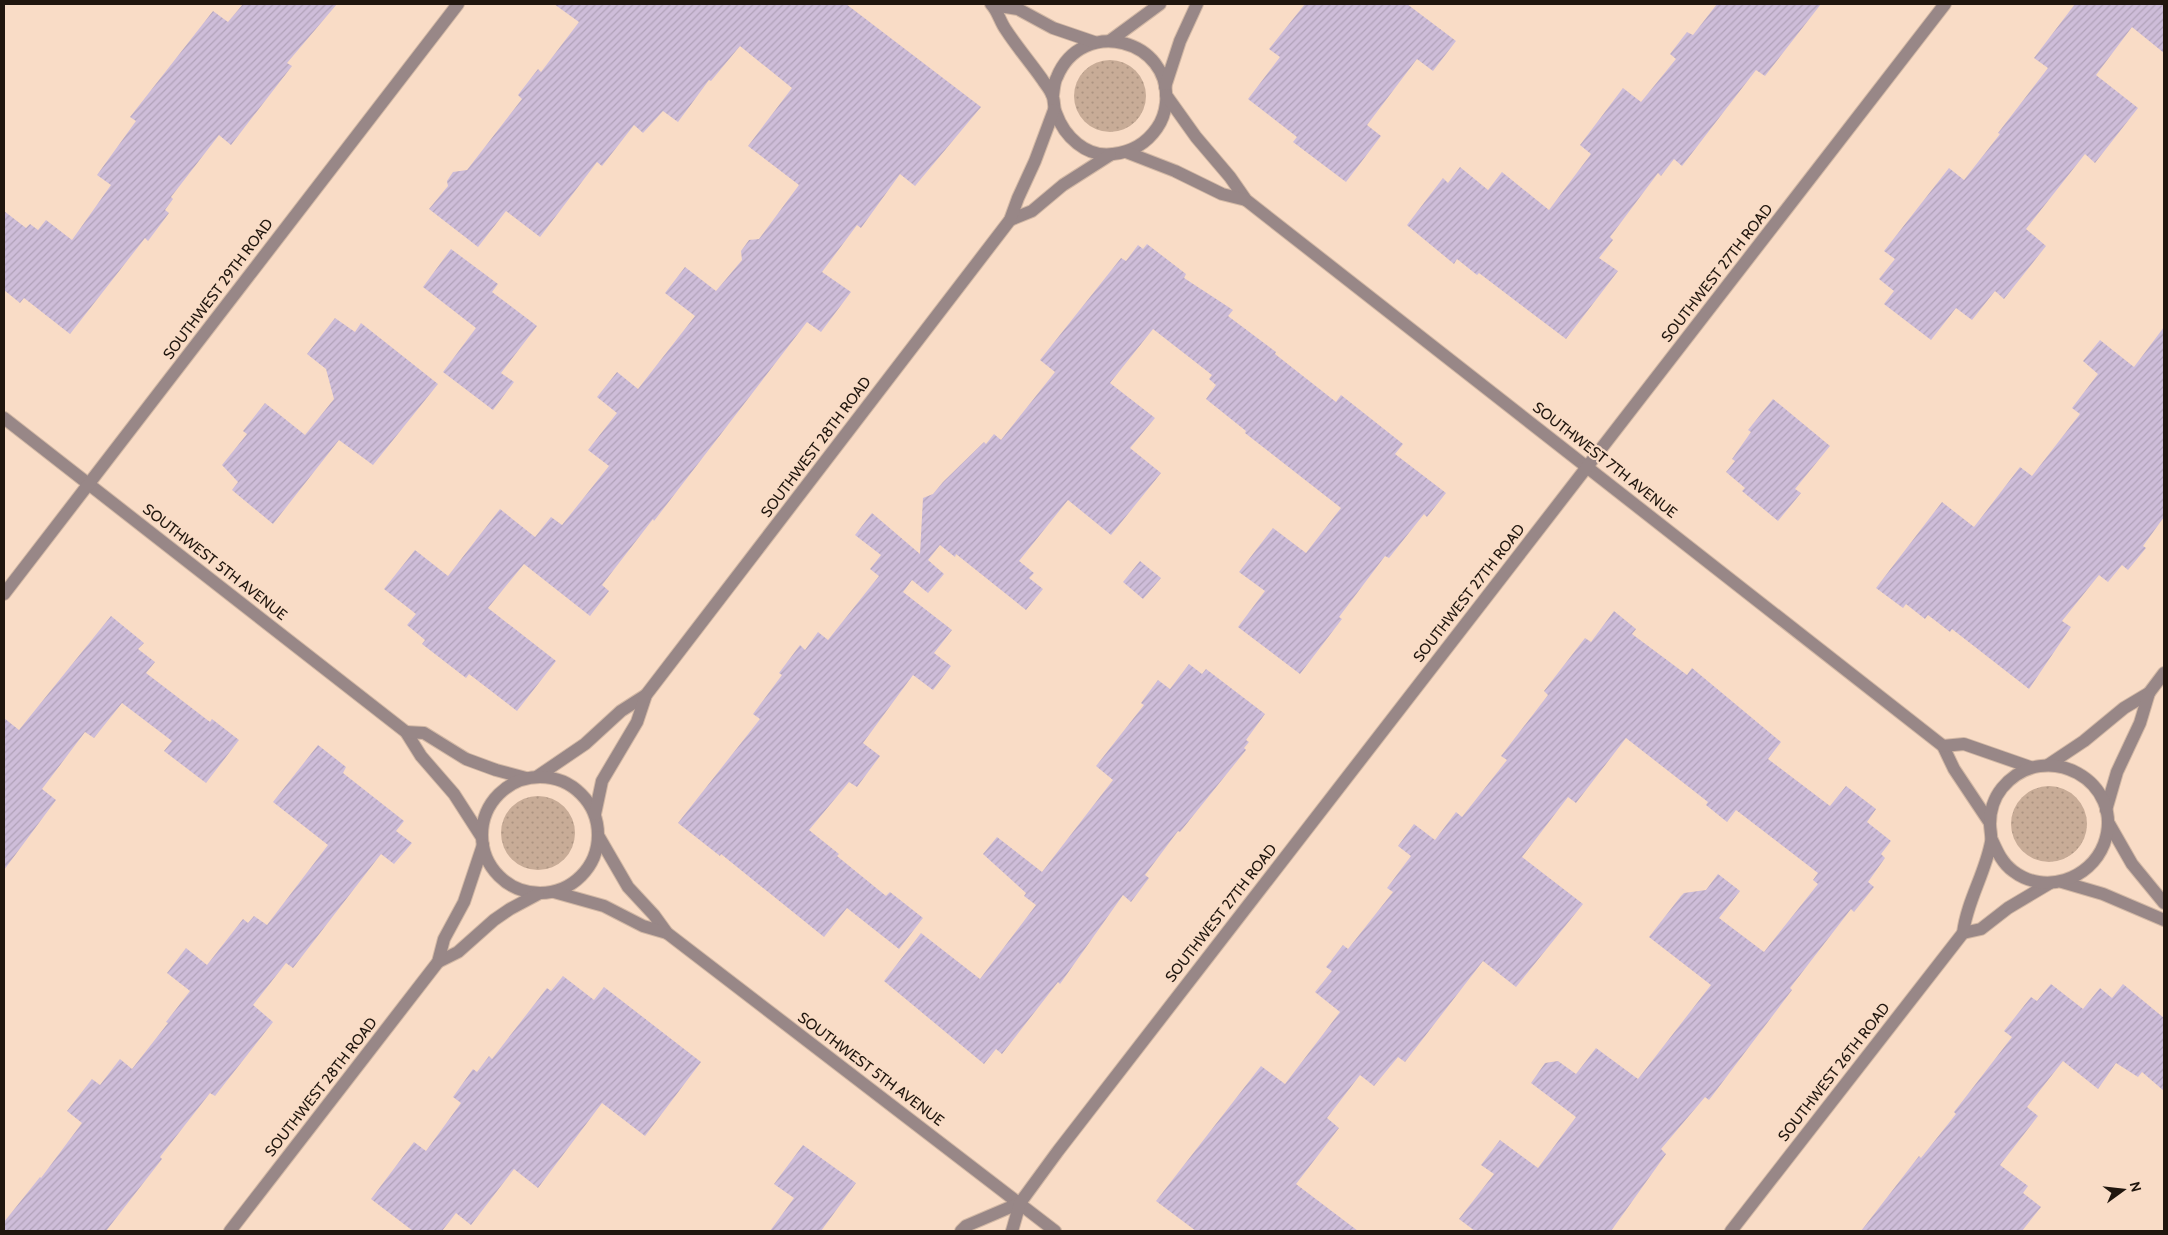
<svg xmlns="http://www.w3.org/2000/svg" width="2168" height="1235" font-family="Cabin,sans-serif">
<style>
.grass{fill:url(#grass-dots)}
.building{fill:url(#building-hatch)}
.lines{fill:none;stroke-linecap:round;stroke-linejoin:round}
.minor-casing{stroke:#d2b8a5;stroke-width:14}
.minor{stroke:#988787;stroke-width:12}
.labels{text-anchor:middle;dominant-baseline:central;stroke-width:4.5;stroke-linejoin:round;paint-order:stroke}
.street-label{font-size:15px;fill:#20160e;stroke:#f9dcc6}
</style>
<defs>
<pattern id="grass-dots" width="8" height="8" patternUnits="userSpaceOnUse" patternTransform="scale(1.25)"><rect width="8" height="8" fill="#c8ac97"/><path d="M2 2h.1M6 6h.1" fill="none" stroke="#ac9381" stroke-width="1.8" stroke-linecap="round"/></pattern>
<pattern id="building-hatch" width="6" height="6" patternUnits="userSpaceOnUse" patternTransform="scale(1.25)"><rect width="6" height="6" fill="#cebdd9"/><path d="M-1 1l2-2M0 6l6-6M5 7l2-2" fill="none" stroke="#b1a2b9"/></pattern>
</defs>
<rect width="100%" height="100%" fill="#f9dcc6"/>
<g class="grass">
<circle cx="1110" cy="96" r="36"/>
<circle cx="2049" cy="824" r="38"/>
<circle cx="538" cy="833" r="37"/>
</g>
<g class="building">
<path d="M 243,4 L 337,4 L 287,63 L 292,66 L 231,145 L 219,135 L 171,197 L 173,199 L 165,210 L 169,213 L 148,241 L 145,238 L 70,334 L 24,298 L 20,303 L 4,290 L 4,211 L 26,228 L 30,224 L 38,230 L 46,220 L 72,240 L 111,185 L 97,175 L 136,121 L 130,117 L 213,11 L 228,22 Z"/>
<path d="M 554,4 L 846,4 L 981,107 L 915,186 L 900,174 L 861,228 L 857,225 L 822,272 L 851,292 L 821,332 L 807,322 L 654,521 L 653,519 L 602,585 L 609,591 L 590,616 L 524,564 L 488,608 L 556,661 L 517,711 L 469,674 L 466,678 L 422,644 L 425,640 L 407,625 L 416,614 L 384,589 L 415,550 L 448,576 L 500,509 L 535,537 L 551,517 L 562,525 L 609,466 L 588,450 L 617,413 L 597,397 L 617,372 L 638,389 L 695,316 L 665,293 L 685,267 L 716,291 L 742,260 L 741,251 L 749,240 L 759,239 L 799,185 L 748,146 L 792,88 L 740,46 L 711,81 L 709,80 L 678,122 L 663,111 L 643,133 L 634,125 L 602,166 L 597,162 L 540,237 L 506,211 L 478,247 L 429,209 L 448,186 L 447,181 L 453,172 L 467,170 L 522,99 L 518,95 L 538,69 L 541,72 L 579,22 Z"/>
<path d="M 1305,4 L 1407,4 L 1456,41 L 1433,71 L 1417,59 L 1367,125 L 1381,136 L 1346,182 L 1293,142 L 1297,137 L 1248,99 L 1280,57 L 1269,49 Z"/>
<path d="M 1717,4 L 1821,4 L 1765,76 L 1756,70 L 1682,166 L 1674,159 L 1661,176 L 1658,173 L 1610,237 L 1613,240 L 1599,258 L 1618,271 L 1566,339 L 1479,273 L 1477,275 L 1457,259 L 1454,264 L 1408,226 L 1407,225 L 1443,178 L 1448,183 L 1460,167 L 1488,190 L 1502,172 L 1549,210 L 1591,154 L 1580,145 L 1623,88 L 1641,102 L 1676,59 L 1670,54 L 1687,32 L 1693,35 Z"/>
<path d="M 2075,4 L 2164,4 L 2164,53 L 2132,27 L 2096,75 L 2138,108 L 2095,163 L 2085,154 L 2026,229 L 2046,246 L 2004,299 L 1995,291 L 1972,320 L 1956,308 L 1931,340 L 1884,304 L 1894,291 L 1879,279 L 1895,259 L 1884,251 L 1949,168 L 1964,180 L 2000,134 L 1998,133 L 2048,68 L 2034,58 Z"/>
<path d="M 1147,244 L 1186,274 L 1184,278 L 1233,310 L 1228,316 L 1276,352 L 1275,354 L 1336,402 L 1341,395 L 1403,444 L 1395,454 L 1446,493 L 1427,517 L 1424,514 L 1389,558 L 1385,556 L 1339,617 L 1342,619 L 1300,674 L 1238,627 L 1265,591 L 1239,572 L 1273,528 L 1306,553 L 1341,508 L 1245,433 L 1246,431 L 1206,399 L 1216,385 L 1209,379 L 1212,375 L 1153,329 L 1110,383 L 1155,418 L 1130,448 L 1161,473 L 1111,535 L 1068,500 L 1019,561 L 1034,573 L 1029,578 L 1043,589 L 1026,610 L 956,554 L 955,557 L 940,545 L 928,560 L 944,574 L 928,593 L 912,580 L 903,592 L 952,630 L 934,653 L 951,666 L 933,690 L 913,675 L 863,743 L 880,756 L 857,787 L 849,782 L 809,830 L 839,854 L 837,856 L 886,896 L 890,892 L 923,918 L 899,949 L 847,908 L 824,937 L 721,854 L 720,856 L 678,823 L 760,719 L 753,714 L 782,675 L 779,673 L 800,645 L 805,650 L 818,632 L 828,640 L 879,576 L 870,569 L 881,555 L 855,535 L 872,513 L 920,554 L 923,498 L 933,494 L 943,482 L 984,442 L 986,444 L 994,434 L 1001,440 L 1055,372 L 1040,360 L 1121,258 L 1126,261 L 1138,245 L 1143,249 Z"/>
<path d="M 451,249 L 498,284 L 492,292 L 537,326 L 501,373 L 514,382 L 493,410 L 443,372 L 476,328 L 423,287 Z"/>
<path d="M 335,318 L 355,332 L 361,323 L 438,384 L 373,465 L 339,440 L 273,524 L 232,490 L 238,482 L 222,465 L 247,434 L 243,431 L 265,403 L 305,435 L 334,399 L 326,369 L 307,354 Z"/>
<path d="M 2164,327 L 2164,517 L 2143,546 L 2146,548 L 2128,570 L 2122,565 L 2108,582 L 2099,575 L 2062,621 L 2071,627 L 2029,689 L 1952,629 L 1950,632 L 1928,615 L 1925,619 L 1906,604 L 1903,608 L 1876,588 L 1942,502 L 1974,527 L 2020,467 L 2032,476 L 2080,414 L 2072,408 L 2098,374 L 2083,361 L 2100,340 L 2134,367 Z"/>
<path d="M 1773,399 L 1830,446 L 1795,489 L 1801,493 L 1778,521 L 1742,491 L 1745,488 L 1726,472 L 1735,461 L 1732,459 L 1751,432 L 1748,430 Z"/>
<path d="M 1140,561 L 1161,578 L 1143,599 L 1123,582 Z"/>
<path d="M 1614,611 L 1636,629 L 1632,634 L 1687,675 L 1692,668 L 1781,742 L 1768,759 L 1830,806 L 1846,786 L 1876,809 L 1867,822 L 1891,841 L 1881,854 L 1885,858 L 1868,882 L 1874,887 L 1854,912 L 1851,909 L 1790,988 L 1792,990 L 1709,1100 L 1705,1097 L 1661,1149 L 1666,1154 L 1611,1231 L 1475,1231 L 1459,1219 L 1494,1174 L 1481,1165 L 1500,1140 L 1538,1168 L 1576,1117 L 1531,1083 L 1545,1063 L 1558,1061 L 1576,1074 L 1596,1048 L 1638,1079 L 1711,985 L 1649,937 L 1681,896 L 1684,893 L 1706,890 L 1718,874 L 1740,891 L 1719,918 L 1764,952 L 1818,884 L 1813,880 L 1818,873 L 1736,810 L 1727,822 L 1706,805 L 1708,802 L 1626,738 L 1576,803 L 1568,797 L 1522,857 L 1583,904 L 1516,987 L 1483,961 L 1405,1062 L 1398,1057 L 1374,1086 L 1360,1075 L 1327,1118 L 1339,1128 L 1296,1184 L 1358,1231 L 1196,1231 L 1156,1201 L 1261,1066 L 1285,1084 L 1340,1012 L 1315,992 L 1332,971 L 1326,967 L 1343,945 L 1348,949 L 1393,892 L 1387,888 L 1411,856 L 1398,846 L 1414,824 L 1435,840 L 1456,812 L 1462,817 L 1507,760 L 1501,756 L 1548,695 L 1544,691 L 1585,638 L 1591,642 Z"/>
<path d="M 111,616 L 144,643 L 138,649 L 155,662 L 146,673 L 210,722 L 212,719 L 239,740 L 206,783 L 164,751 L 172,741 L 122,703 L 94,738 L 85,732 L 42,789 L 56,800 L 4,870 L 4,718 L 19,730 Z"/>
<path d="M 1189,664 L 1202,674 L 1206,669 L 1265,714 L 1246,740 L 1249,742 L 1244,748 L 1246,750 L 1180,832 L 1178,831 L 1145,875 L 1149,878 L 1131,902 L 1123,895 L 1060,984 L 1058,982 L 1002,1054 L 996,1049 L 984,1064 L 884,981 L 921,933 L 980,979 L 1036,905 L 1024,896 L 1026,893 L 983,854 L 997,837 L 1042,872 L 1113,780 L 1096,766 L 1144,705 L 1141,703 L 1158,680 L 1170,689 Z"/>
<path d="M 318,745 L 346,767 L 343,773 L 404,821 L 396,831 L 412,843 L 394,864 L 381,854 L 293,968 L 286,963 L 253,1005 L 273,1022 L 215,1096 L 210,1093 L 160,1157 L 162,1159 L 106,1231 L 4,1231 L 4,1222 L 40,1177 L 41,1178 L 82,1123 L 67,1111 L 92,1079 L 100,1085 L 120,1059 L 132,1069 L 168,1023 L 166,1022 L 190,991 L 167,973 L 186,948 L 207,965 L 243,919 L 248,923 L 254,916 L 267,925 L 328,845 L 273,802 Z"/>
<path d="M 563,976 L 594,1000 L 604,987 L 701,1062 L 645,1136 L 602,1103 L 538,1188 L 514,1169 L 471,1225 L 456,1213 L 442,1231 L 413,1231 L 371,1199 L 414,1142 L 426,1151 L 461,1103 L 453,1097 L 473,1069 L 477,1072 L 489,1056 L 492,1059 L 547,988 L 551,991 Z"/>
<path d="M 2051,984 L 2083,1009 L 2100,988 L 2112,998 L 2123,984 L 2164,1018 L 2164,1091 L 2142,1072 L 2138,1077 L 2116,1063 L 2098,1089 L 2063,1061 L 2027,1107 L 2038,1116 L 2000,1165 L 2028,1186 L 2023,1193 L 2041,1207 L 2022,1231 L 1861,1231 L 1919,1156 L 1921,1158 L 1956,1114 L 1954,1112 L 2012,1037 L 2004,1031 L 2031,997 L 2037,1001 Z"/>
<path d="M 803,1145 L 856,1183 L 821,1231 L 770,1231 L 794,1198 L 774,1184 Z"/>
</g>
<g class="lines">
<defs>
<g id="minor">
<path d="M 991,4 C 998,11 1000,22 1006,30 C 1017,47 1030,62 1042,79 C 1045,84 1050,89 1052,95 C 1055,100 1053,107 1056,113 C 1064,136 1086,158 1113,154 C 1132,152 1146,144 1157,128 C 1162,121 1165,112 1166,103 C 1172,39 1082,16 1057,77 C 1054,82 1054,89 1053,95"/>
<path d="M 993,5 L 1018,9 L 1053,28 L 1094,42"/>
<path d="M 1111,40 L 1160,4"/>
<path d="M 1165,87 L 1180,41 L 1197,4"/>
<path d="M 1166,95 L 1196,137 L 1230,177 L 1246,200 L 1943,746 L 1954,769 L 1990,823"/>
<path d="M 1126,152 L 1175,171 L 1222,194 L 1246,200"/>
<path d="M 1010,220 L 1032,211 L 1063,185 L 1110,155"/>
<path d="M 4,418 L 406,732 L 421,756 L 454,794 L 481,836"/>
<path d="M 4,594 L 458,4"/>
<path d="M 406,732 L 424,733 L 466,759 L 496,770 L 526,778"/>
<path d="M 1943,746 L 1964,744 L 2030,767"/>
<path d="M 2048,765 L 2084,741 L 2124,708 L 2149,693 L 2164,673"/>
<path d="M 538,776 L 585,744 L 621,711 L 646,695"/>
<circle cx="540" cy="835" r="58"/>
<path d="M 2106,810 L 2117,772 L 2140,723 L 2149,693"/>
<path d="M 595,814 L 602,781 L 637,722 L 646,695 L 1010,220 L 1018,198 L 1035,161 L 1054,110"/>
<path d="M 2108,822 L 2132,864 L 2164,903"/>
<path d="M 599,837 L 628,887 L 654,915 L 667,933 L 1055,1231"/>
<path d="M 2062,882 L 2103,894 L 2164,920"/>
<path d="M 554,892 L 604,906 L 643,926 L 667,933"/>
<path d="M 1963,933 L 1981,929 L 2008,908 L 2050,883"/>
<path d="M 438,962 L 458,952 L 494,920 L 510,909 L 538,894"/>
<path d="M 230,1231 L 438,962 L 444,939 L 464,902 L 483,845"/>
<path d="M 961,1231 L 966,1226 L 1020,1203"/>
<path d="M 1012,1231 L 1020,1203 L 1058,1151 L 1945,4"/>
<path d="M 1731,1231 L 1963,933 C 1967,901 1985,874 1991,842 C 1992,836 1990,830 1990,824 C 1990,811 1994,798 2002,788 C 2045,736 2127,782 2104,844 C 2090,880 2044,895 2013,871 C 2002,863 1997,851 1992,840"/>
</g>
</defs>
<use href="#minor" class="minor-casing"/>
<use href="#minor" class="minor"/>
</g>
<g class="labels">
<g class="street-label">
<text transform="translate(1717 273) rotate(-52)">SOUTHWEST 27TH ROAD</text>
<text transform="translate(218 289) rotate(-53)">SOUTHWEST 29TH ROAD</text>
<text transform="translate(816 447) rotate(-53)">SOUTHWEST 28TH ROAD</text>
<text transform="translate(1605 460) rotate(38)">SOUTHWEST 7TH AVENUE</text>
<text transform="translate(215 562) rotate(38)">SOUTHWEST 5TH AVENUE</text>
<text transform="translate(1469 593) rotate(-52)">SOUTHWEST 27TH ROAD</text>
<text transform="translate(1221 913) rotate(-52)">SOUTHWEST 27TH ROAD</text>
<text transform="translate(871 1069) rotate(37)">SOUTHWEST 5TH AVENUE</text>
<text transform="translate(1834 1072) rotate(-52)">SOUTHWEST 26TH ROAD</text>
<text transform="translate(321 1087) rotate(-52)">SOUTHWEST 28TH ROAD</text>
</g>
</g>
<rect width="2168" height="1235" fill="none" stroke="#20160e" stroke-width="10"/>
<g transform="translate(2123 1190) rotate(75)" stroke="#f9dcc6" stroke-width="4" paint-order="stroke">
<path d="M0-4L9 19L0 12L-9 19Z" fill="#20160e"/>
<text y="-8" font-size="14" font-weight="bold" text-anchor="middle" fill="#20160e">N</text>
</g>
</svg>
